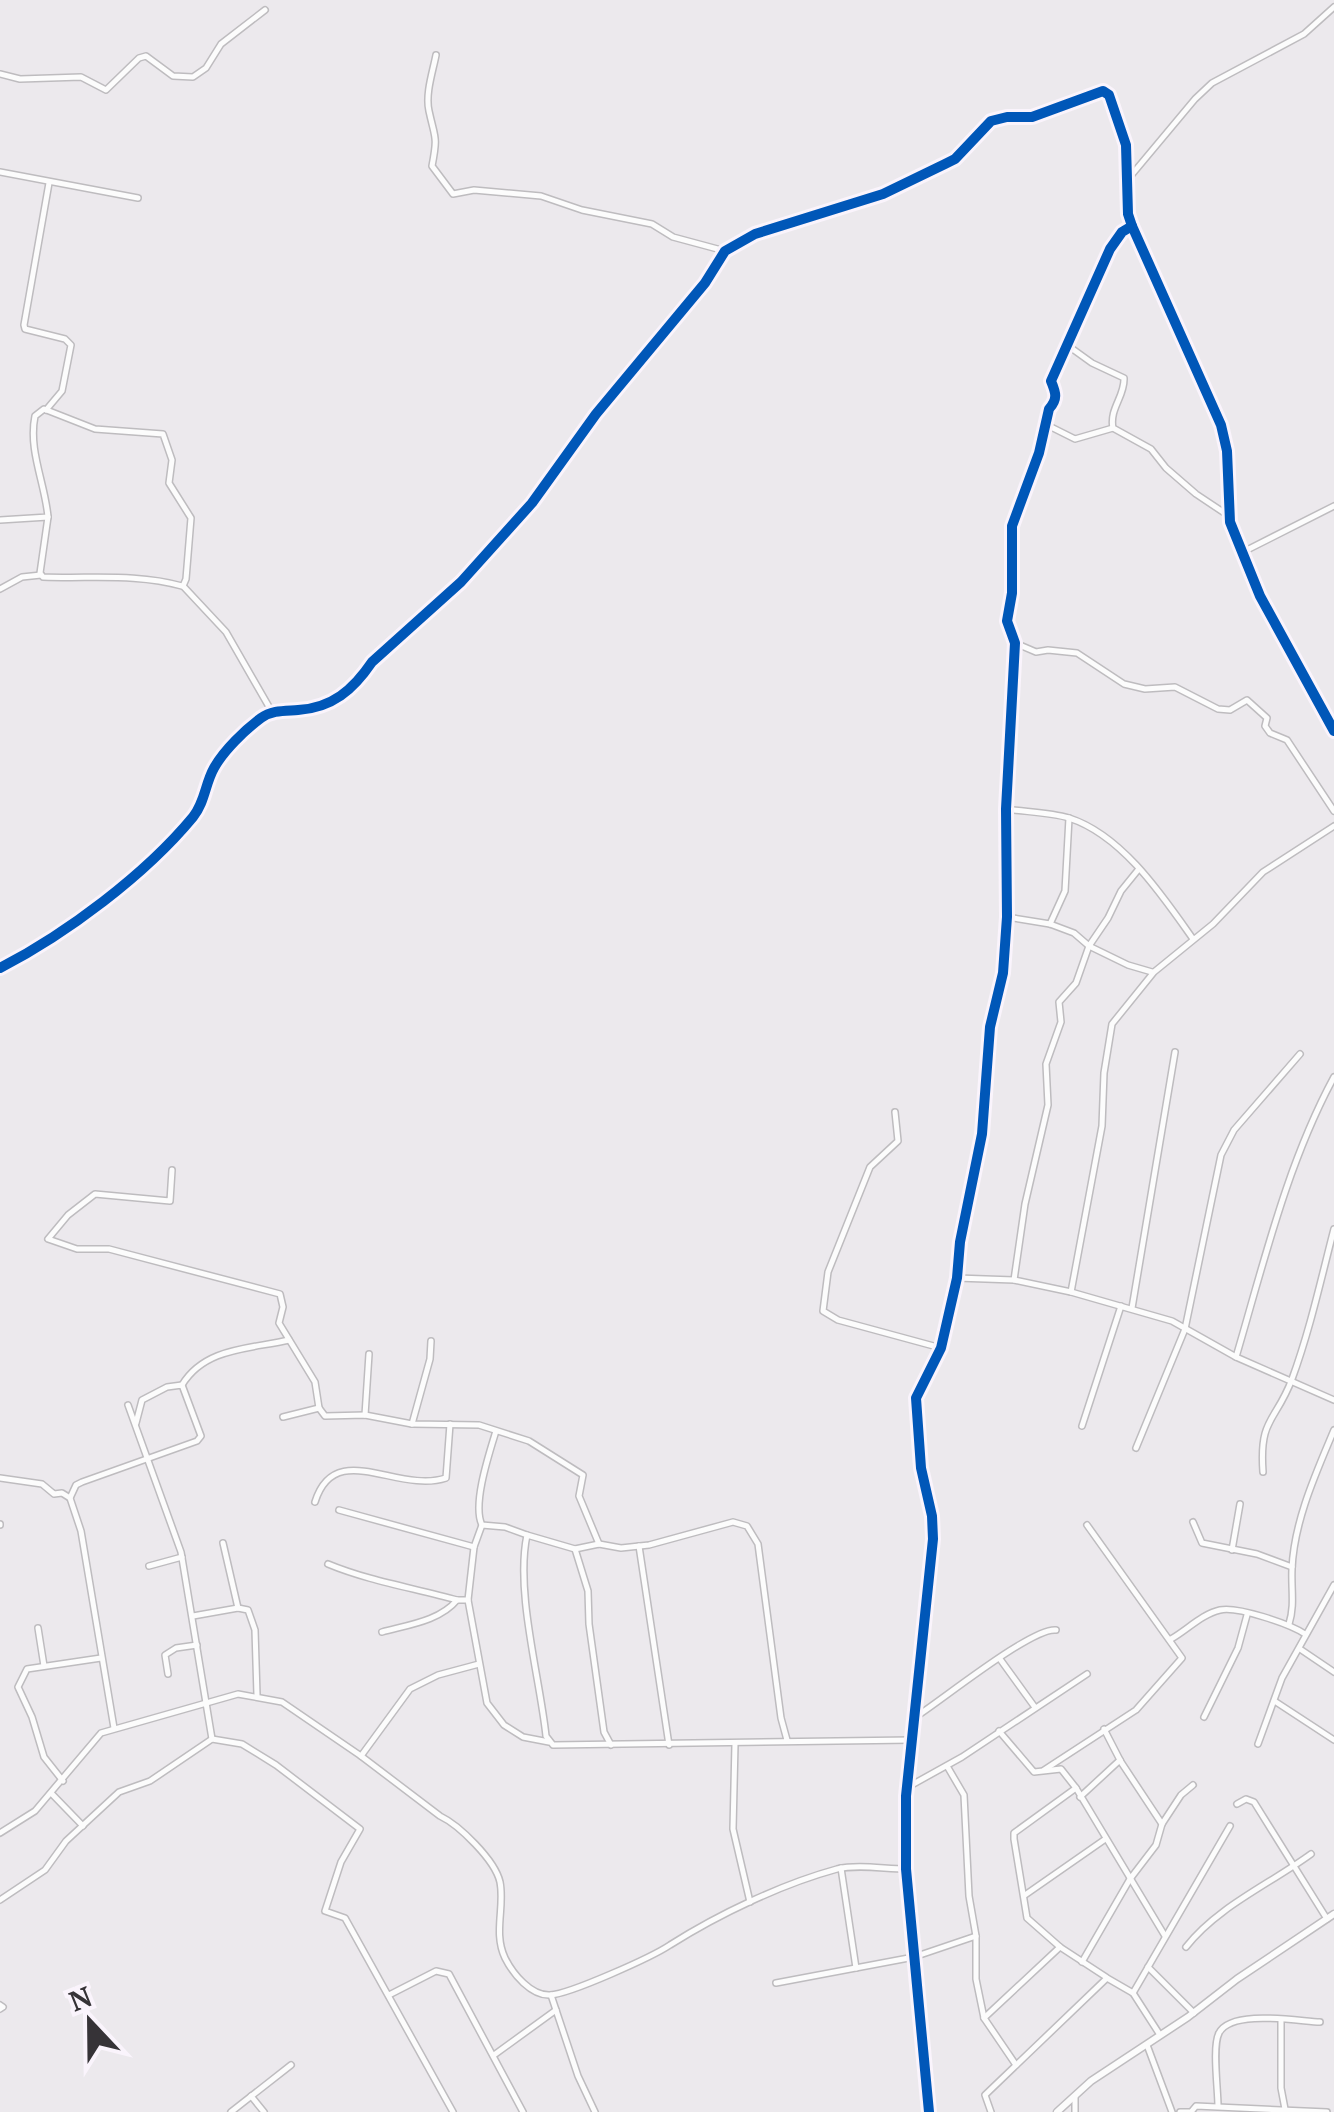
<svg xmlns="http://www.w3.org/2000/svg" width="1334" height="2112" font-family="'PT Serif',serif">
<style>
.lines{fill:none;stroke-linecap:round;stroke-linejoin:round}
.minor-casing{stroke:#bebcbf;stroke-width:8}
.tertiary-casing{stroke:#bebcbf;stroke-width:9}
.minor{stroke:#fcfcfc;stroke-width:5}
.tertiary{stroke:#fcfcfc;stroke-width:6}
.cycleway-casing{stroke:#faf4fc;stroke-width:16}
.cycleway{stroke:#0057b8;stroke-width:10}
</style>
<rect width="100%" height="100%" fill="#ece9ed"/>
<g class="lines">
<defs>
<g id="minor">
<path d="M 436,55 C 433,71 425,94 429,111 C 435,139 438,135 432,166 L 453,194 L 474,190 L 541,196 L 582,210 L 652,224 L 673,237 L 725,251"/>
<path d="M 0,74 L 20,79 L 81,77 L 106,90 L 139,58 L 146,56 L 173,76 L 193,77 L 206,68 L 221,44 L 265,10"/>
<path d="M 0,172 L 138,198"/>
<path d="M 1129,178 L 1195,99 L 1212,83 L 1304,34 L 1334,7"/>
<path d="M 1067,345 L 1092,363 L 1124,378 C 1125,396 1109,409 1113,428 L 1151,449 L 1166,468 L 1196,494 L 1229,516"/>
<path d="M 46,410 L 62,391 L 71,345 L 65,339 L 25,329 L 24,325 L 49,183"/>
<path d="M 1047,425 L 1075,439 L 1113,428"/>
<path d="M 48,517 L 40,573 L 43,577 C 90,579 136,573 182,586"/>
<path d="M 0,520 L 48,517 C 45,483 28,450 35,416 L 44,409 L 95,429 L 163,434 L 172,460 L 169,483 L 191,518 L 186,579 L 183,586 L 226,632 L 272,712"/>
<path d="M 1243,552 L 1334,506"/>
<path d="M 0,589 L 22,577 L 41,575"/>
<path d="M 1015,643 L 1036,652 L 1048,650 L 1077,653 L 1124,684 L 1145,689 L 1175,687 L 1218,709 L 1230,710 L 1247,700 L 1267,718 L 1265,726 L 1270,733 L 1287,740 L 1334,811"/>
<path d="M 1006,809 C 1026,812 1050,812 1069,818 C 1122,835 1162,895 1193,939"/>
<path d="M 1007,917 L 1050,924 L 1074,933 L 1089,946 L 1128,965 L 1152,972"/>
<path d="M 1050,924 L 1065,891 L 1069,818"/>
<path d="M 0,968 C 66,934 145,875 193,817 C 205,802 205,784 214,768 C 224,750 245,730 261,718 C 272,710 285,711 298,710 C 332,708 353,690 372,662 L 461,582 L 532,503 L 596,414 L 705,283 L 725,251 L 755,234 L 883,194 L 945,164 L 955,159 L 991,121 L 1007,117 L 1032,117 L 1103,91 L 1109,95 L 1126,145 L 1128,214 L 1132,226 L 1221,425 L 1227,451 L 1230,522 L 1260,596 L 1334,731"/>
<path d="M 895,1112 L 898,1141 L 870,1167 L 828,1272 L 823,1311 L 838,1320 L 941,1348"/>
<path d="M 172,1170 L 170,1201 L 95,1194 L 68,1215 L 48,1239 L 77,1249 L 109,1249 L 280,1294 L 283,1307 L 279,1323 L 315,1382 L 319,1408"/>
<path d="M 957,1278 L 1014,1280 L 1071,1292 L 1172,1321 L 1236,1357 L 1334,1400"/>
<path d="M 1014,1280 L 1025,1204 L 1048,1105 L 1046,1064 L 1061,1022 L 1059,1002 L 1076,983 L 1089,946 L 1108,918 L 1121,891 L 1138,870"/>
<path d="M 1071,1292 L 1102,1126 L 1104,1073 L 1112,1024 L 1154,972 L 1213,924 L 1263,872 L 1334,826"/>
<path d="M 1132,1308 L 1175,1052"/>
<path d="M 1236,1357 C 1264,1262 1287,1164 1334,1077"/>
<path d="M 182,1385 C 205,1347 251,1349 289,1340"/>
<path d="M 128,1405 L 181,1552 L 212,1739"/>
<path d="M 365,1415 L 369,1354"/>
<path d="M 283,1417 L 319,1408 L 325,1416 L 365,1415 L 412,1424 L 479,1425 L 529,1441 L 583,1475 L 579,1496 L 599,1544"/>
<path d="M 412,1424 L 430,1359 L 431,1341"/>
<path d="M 1082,1426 L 1121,1306"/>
<path d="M 496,1431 C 489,1454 472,1505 482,1525 L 505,1527 L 527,1535"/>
<path d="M 1136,1448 L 1185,1329 L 1221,1155 L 1234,1130 L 1300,1054"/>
<path d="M 1263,1472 C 1259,1417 1276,1422 1292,1379 C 1310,1330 1321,1279 1334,1229"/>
<path d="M 0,1478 L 42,1484 L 54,1494 L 62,1493 L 70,1498"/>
<path d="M 315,1502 C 335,1438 397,1494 446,1478 L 450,1424"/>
<path d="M 339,1510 L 474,1547"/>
<path d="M 1193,1522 L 1202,1543 L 1257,1554 L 1292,1567"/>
<path d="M 0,1525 L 0,1524"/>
<path d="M 482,1525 L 474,1547 L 468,1600 L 487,1703 L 504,1725 L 523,1737 L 549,1742"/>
<path d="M 223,1543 L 238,1608"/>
<path d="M 639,1546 L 669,1745"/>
<path d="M 575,1549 L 588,1591 L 589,1624 L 604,1732 L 611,1745"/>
<path d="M 1232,1550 L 1240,1504"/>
<path d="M 328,1564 C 369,1581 414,1588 457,1600"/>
<path d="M 149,1566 L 182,1557"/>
<path d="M 193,1616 L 238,1608 L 248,1610 L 255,1630 L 257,1695"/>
<path d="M 1289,1624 C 1295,1605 1291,1589 1292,1569 C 1294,1521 1316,1473 1334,1430"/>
<path d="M 38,1628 L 44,1666"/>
<path d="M 382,1632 C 407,1625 440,1621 457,1600 L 468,1600"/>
<path d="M 1171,1639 C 1187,1630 1202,1614 1220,1610 C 1237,1606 1290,1624 1305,1634"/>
<path d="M 1300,1649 L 1334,1672"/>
<path d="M 1000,1659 L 1034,1706"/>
<path d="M 168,1674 L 165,1655 L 176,1648 L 197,1645"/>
<path d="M 1276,1702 L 1334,1740"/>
<path d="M 1204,1717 L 1238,1648 L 1247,1615"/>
<path d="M 914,1718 C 941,1701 1032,1627 1056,1630"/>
<path d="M 114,1728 L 81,1531 L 70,1498 L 76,1485 L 82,1482 L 197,1441 L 201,1436 L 182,1385 L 167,1387 L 142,1400 L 136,1423"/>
<path d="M 1104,1729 L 1121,1762 L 1162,1824"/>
<path d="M 999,1731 L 1034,1772 L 1061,1769 L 1076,1788 L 1165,1936"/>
<path d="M 787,1740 L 781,1718 L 758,1544 L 747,1526 L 733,1522 L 649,1545 L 621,1548 L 599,1544 L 575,1549 L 527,1535 C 515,1592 540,1678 546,1736 L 553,1745 L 912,1740"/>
<path d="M 735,1744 L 733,1829 L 750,1902"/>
<path d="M 1258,1744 L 1282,1678 L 1334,1585"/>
<path d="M 361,1756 L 410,1689 L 438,1675 L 479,1664"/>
<path d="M 947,1766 L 964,1795 L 969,1896 L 976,1936 L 976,1979 L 984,2018 L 1016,2065"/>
<path d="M 1044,1770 L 1136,1710 L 1182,1658 L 1087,1525"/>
<path d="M 63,1781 L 44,1757 L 32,1717 L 18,1687 L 27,1669 L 101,1658"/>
<path d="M 908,1787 L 962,1757 L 1087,1674"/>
<path d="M 1076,1788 L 1014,1833 L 1014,1839 L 1027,1918 L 1060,1947 L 1106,1977"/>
<path d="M 52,1794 L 83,1826"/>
<path d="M 1080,1797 L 1120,1760"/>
<path d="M 1237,1804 L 1246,1799 L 1254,1802 L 1327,1919"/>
<path d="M 0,1833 L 35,1811 L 101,1733 L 238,1694 L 282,1702 L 361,1756 L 440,1816 C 459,1825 495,1860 500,1882 C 505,1907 493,1933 505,1958 C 513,1974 531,1996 550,1995 C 570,1994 652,1957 670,1945 C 719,1914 782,1884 837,1869 C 858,1864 885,1869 906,1869"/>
<path d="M 841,1868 L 856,1968"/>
<path d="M 1025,1895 L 1104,1840"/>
<path d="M 0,1900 L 45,1870 L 66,1841 L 119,1792 L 150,1781 L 212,1739 L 242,1744 L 276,1765 L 360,1829 L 341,1862 L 325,1911 L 345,1918 L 453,2112"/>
<path d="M 1186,1947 C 1217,1907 1270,1884 1311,1854"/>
<path d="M 914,1957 L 976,1936"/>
<path d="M 1082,1962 L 1130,1879 L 1156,1845 L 1162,1824 L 1181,1795 L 1193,1785"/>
<path d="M 1148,1967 L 1194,2013"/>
<path d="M 776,1983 L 914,1957"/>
<path d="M 1133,1993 L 1230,1826"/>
<path d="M 389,1995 L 436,1971 L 449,1974 L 523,2112"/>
<path d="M 551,1995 L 578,2076 L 595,2112"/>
<path d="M 0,2005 L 3,2007 L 0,2009"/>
<path d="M 984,2018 L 1060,1947"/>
<path d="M 1281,2021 L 1281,2088 L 1285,2109"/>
<path d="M 1147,2045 L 1172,2112"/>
<path d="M 494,2055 L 556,2010"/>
<path d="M 251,2096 L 264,2112"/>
<path d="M 1075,2096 L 1075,2112"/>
<path d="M 1218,2106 C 1218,2089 1212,2046 1219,2033 C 1231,2009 1297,2021 1320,2022"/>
<path d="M 231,2112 L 291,2065"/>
<path d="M 929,2112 L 906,1869 L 906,1796 L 933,1539 L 932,1516 L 921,1468 L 916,1398 L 941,1348 L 957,1278 L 960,1242 L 982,1134 L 990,1027 L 1003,973 L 1007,917 L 1006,809 L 1015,643 L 1007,621 L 1012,593 L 1012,526 L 1039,453 L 1049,409 C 1058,399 1056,393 1051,381 L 1110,249 L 1122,232 L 1131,226"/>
<path d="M 991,2112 L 985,2095 L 1107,1978 L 1133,1993 L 1160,2035"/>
<path d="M 1180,2112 L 1191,2112 L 1196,2106 L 1327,2112"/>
</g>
<path id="tertiary" d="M 1057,2112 L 1091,2081 L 1188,2017 L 1237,1979 L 1334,1914"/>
</defs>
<use href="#minor" class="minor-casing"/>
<use href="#tertiary" class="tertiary-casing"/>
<use href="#minor" class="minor"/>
<use href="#tertiary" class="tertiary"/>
<defs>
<g id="cycleway">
<path d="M 0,968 C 66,934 145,875 193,817 C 205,802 205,784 214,768 C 224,750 245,730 261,718 C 272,710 285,711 298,710 C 332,708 353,690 372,662 L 461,582 L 532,503 L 596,414 L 705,283 L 725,251 L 755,234 L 883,194 L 945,164 L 955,159 L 991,121 L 1007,117 L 1032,117 L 1103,91 L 1109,95 L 1126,145 L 1128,214 L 1132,226 L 1221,425 L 1227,451 L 1230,522 L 1260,596 L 1334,731"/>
<path d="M 929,2112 L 906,1869 L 906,1796 L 933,1539 L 932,1516 L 921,1468 L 916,1398 L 941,1348 L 957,1278 L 960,1242 L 982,1134 L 990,1027 L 1003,973 L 1007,917 L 1006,809 L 1015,643 L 1007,621 L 1012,593 L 1012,526 L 1039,453 L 1049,409 C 1058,399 1056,393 1051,381 L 1110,249 L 1122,232 L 1132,226"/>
</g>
</defs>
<use href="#cycleway" class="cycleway-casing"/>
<use href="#cycleway" class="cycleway"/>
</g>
<g transform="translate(90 2022) rotate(338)" stroke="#faf4fc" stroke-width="8" paint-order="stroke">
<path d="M0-8L18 38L0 25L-18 38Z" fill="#363337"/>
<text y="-15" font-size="28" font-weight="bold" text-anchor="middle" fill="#363337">N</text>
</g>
</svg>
